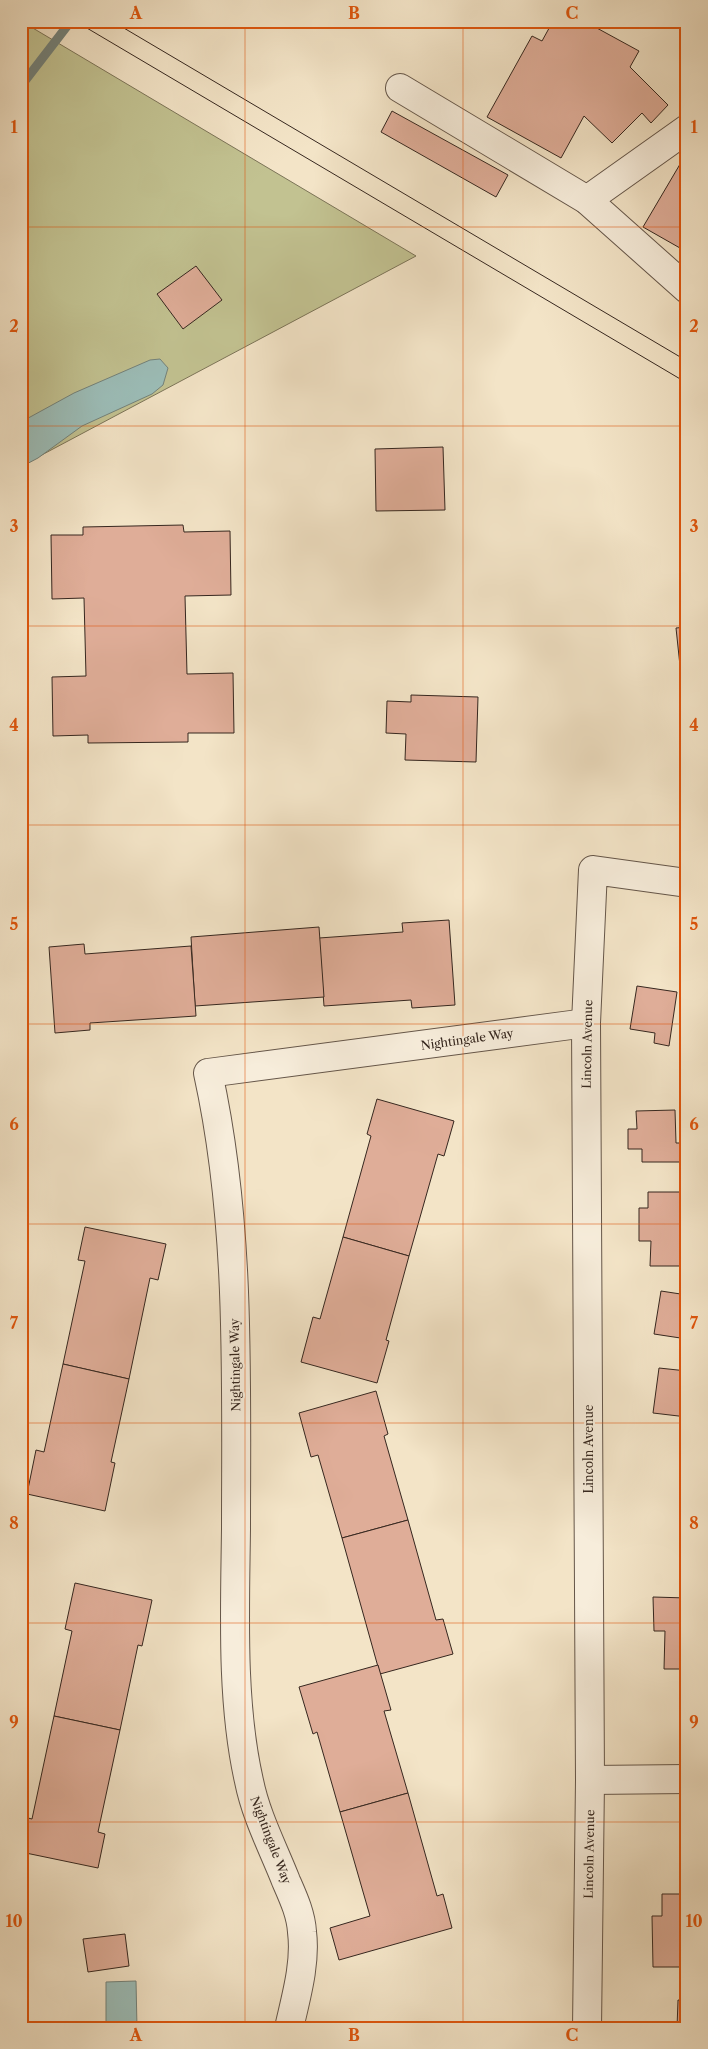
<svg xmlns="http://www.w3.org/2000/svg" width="708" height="2049" font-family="'Libre Caslon Text',serif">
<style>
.green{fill:#c2c291;stroke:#7c7458}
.water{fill:#9cbeb9;stroke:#73827b}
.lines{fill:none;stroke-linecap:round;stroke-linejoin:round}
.stream{stroke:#73827b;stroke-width:9}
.building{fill:#dfad98;stroke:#36271f}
.minor-casing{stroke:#655649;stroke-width:30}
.minor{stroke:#f7eddb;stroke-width:28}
.tram{stroke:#36271f;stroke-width:1}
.grid{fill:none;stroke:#df560d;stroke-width:1;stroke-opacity:0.55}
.labels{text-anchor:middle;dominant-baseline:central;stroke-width:4;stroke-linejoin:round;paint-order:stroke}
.street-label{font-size:12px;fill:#36271f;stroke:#f7eddb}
.neatline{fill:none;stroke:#df560d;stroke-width:2}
.grid-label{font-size:16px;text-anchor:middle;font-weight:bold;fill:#df560d}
</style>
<rect width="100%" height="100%" fill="#f3e4c7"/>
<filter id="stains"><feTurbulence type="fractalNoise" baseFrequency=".004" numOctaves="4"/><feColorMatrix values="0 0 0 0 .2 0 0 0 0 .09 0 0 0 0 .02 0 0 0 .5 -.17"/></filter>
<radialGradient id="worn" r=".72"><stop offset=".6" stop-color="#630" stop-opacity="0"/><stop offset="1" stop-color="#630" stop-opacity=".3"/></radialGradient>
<path class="green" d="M 21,21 L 416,256 L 21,466 Z"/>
<g class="water">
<path d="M 160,359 L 168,368 L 163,385 L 152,394 L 82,426 L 38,458 L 21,467 L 21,422 L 74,393 L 150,360 Z"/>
<path d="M 136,1981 L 137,2028 L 106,2028 L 106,1982 Z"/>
</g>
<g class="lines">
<path class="stream" d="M 21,86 L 71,21"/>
</g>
<g class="building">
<path d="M 553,21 L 584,21 L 639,51 L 630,67 L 668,105 L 651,123 L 642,113 L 612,143 L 584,116 L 561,158 L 487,117 L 532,36 L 542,41 Z"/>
<path d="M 392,111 L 508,175 L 496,197 L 381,132 Z"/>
<path d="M 686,154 L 687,154 L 687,252 L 643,227 Z"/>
<path d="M 196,266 L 222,300 L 183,329 L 157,294 Z"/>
<path d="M 443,447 L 445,510 L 376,511 L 375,449 Z"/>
<path d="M 183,525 L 184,532 L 230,531 L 231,595 L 185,596 L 187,674 L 233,673 L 234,733 L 188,733 L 188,742 L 88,743 L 88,735 L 53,736 L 52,677 L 86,676 L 84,598 L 52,599 L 51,535 L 83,535 L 83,527 Z"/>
<path d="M 687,627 L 687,732 L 676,628 Z"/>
<path d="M 411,695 L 478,697 L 476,762 L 405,760 L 406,734 L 386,733 L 387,701 L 411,702 Z"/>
<path d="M 449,920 L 455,1005 L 412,1008 L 411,1000 L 324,1006 L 319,938 L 403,932 L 402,923 Z"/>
<path d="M 319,927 L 324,997 L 195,1006 L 191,937 Z"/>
<path d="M 84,944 L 85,954 L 191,946 L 196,1016 L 90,1023 L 90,1030 L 55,1033 L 49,947 Z"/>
<path d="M 637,986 L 677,992 L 669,1046 L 654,1043 L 655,1033 L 630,1029 Z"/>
<path d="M 377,1099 L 454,1121 L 444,1156 L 438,1154 L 409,1256 L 343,1237 L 371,1136 L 367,1134 Z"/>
<path d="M 675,1110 L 676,1143 L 687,1143 L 687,1162 L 642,1162 L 642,1149 L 628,1149 L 628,1129 L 637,1129 L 636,1111 Z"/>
<path d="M 648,1192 L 685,1192 L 687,1249 L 683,1249 L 684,1266 L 650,1266 L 651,1241 L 639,1241 L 639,1208 L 648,1208 Z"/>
<path d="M 85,1227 L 166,1244 L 158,1280 L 150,1278 L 129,1379 L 63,1364 L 85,1261 L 78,1260 Z"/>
<path d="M 343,1237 L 409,1256 L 386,1340 L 389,1341 L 377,1383 L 301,1362 L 313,1317 L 320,1319 Z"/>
<path d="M 661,1291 L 687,1295 L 687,1339 L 654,1334 Z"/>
<path d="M 63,1364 L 129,1379 L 111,1462 L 115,1463 L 105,1511 L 27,1494 L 36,1450 L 44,1452 Z"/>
<path d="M 659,1368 L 687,1371 L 687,1417 L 653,1413 Z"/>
<path d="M 376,1391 L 388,1434 L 384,1436 L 408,1520 L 342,1538 L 318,1455 L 311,1457 L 299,1413 Z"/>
<path d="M 408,1520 L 436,1620 L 443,1619 L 453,1654 L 380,1674 L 342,1538 Z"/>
<path d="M 75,1583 L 152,1600 L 142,1646 L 138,1645 L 120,1730 L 54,1716 L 72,1631 L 65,1629 Z"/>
<path d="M 653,1597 L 687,1598 L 687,1669 L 664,1669 L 665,1631 L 654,1631 Z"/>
<path d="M 378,1665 L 391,1710 L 384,1711 L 408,1793 L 340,1812 L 317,1732 L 313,1734 L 299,1687 Z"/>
<path d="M 54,1716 L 120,1730 L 98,1832 L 105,1834 L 98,1868 L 21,1852 L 24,1817 L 32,1819 Z"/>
<path d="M 408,1793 L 437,1896 L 443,1894 L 452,1928 L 339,1960 L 330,1928 L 370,1916 L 340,1812 Z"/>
<path d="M 662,1894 L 687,1894 L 687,1967 L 653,1967 L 652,1916 L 662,1916 Z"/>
<path d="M 125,1934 L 129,1966 L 88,1972 L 83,1939 Z"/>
<path d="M 678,2000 L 687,2001 L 687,2028 L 677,2028 Z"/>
</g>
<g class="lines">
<defs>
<g id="minor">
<path d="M 400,88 L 587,200 L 687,289"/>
<path d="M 587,200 L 687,129"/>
<path d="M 590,1780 L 687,1779"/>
<path d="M 289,2028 C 296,1997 306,1963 302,1932 C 301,1914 293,1897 286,1881 C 273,1848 256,1816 249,1781 C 231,1702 235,1610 236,1529 C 236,1377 241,1223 208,1073 L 586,1023"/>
<path d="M 587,2028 L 590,1780 L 586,1023 L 593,870 L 687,883"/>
</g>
</defs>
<use href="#minor" class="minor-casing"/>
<use href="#minor" class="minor"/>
<g class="tram">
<path d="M 75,21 L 687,383"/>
<path d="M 112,21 L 687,361"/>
</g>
</g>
<path class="grid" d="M 245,21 L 245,2028M 463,21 L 463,2028M 21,227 L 687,227M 21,426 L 687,426M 21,626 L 687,626M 21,825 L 687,825M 21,1024 L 687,1024M 21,1224 L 687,1224M 21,1423 L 687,1423M 21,1623 L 687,1623M 21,1822 L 687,1822"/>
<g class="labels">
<g class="street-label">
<text transform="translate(467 1039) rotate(-8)">Nightingale Way</text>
<text transform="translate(587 1044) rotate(-89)">Lincoln Avenue</text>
<text transform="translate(235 1365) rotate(-91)">Nightingale Way</text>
<text transform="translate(588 1449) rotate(-90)">Lincoln Avenue</text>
<text transform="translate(271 1840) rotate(69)">Nightingale Way</text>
<text transform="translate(589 1854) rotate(-89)">Lincoln Avenue</text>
</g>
</g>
<rect width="708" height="2049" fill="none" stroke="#f3e4c7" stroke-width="55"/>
<rect x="28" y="28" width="652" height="1994" class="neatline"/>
<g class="grid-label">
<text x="136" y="19">A</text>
<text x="354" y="19">B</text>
<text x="572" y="19">C</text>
<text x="14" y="133">1</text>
<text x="694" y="133">1</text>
<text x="14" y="332">2</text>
<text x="694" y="332">2</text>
<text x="14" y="532">3</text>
<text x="694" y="532">3</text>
<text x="14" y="731">4</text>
<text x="694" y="731">4</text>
<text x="14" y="930">5</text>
<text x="694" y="930">5</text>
<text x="14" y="1130">6</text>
<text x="694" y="1130">6</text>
<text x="14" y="1329">7</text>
<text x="694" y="1329">7</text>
<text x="14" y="1529">8</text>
<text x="694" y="1529">8</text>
<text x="14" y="1728">9</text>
<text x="694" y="1728">9</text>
<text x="14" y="1927">10</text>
<text x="694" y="1927">10</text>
<text x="136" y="2041">A</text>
<text x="354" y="2041">B</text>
<text x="572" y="2041">C</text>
</g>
<rect width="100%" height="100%" filter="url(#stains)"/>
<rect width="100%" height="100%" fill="url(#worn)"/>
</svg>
